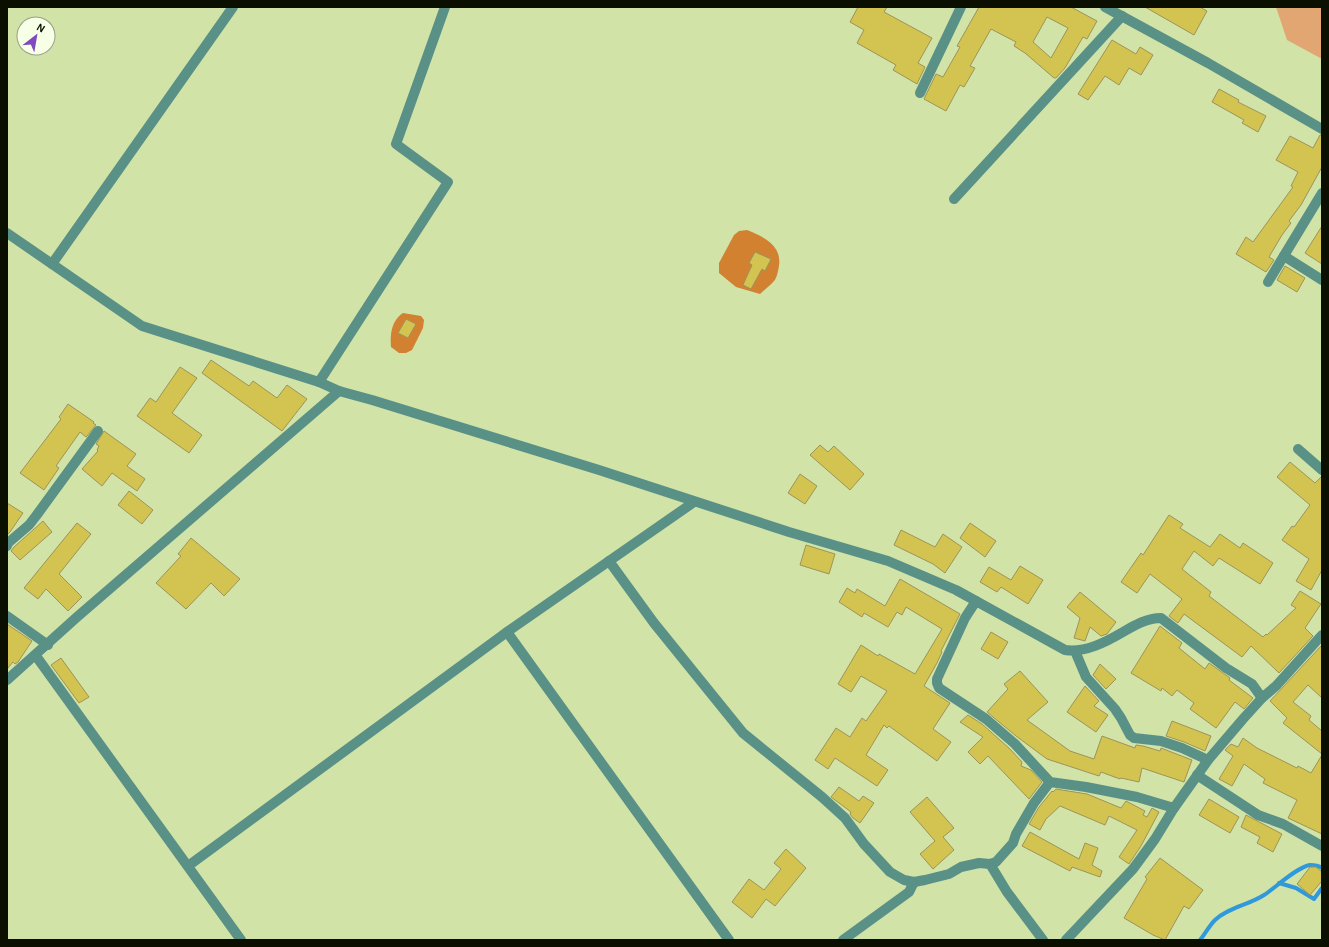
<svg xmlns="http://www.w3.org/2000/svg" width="1329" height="947" font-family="'Alegreya Sans',sans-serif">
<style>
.green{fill:#e2a672}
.forest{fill:#d28131}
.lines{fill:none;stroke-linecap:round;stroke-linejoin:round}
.stream{stroke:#2f99db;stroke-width:4}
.building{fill:#d3c350;stroke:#9c9459;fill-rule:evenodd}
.minor{stroke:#5a9187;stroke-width:10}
.tertiary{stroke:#5a9187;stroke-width:10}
</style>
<rect width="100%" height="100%" fill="#d2e3a8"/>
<path class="green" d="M 1276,7 L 1322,7 L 1322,59 L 1287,40 Z"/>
<g class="forest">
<path d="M 747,230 C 764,237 782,245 779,266 C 778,271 777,278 774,281 C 770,286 764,290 760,294 L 736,287 L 719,273 L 719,263 L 734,235 L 739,231 Z"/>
<path d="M 403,313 L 421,316 L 424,320 L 423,328 L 412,350 L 406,353 L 399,353 L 391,347 C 390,335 391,321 403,313 Z"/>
</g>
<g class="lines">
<g class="stream">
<path d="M 1279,883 L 1296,888 L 1314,899 L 1322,888"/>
<path d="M 1200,940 C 1205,934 1209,926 1215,920 C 1229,907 1249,905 1264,895 C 1275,888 1297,867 1310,865 C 1314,865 1319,866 1322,868"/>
</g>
</g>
<g class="building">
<path d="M 858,7 L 887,7 L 884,12 L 932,38 L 918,63 L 925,67 L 917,84 L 893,70 L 896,65 L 857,43 L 864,30 L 850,22 Z"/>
<path d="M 979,7 L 1071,7 L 1097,21 L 1087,39 L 1083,37 L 1065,68 L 1056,78 L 1054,78 L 1025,53 L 1014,46 L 1016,42 L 991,29 L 970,66 L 975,68 L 964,87 L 960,85 L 946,111 L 924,99 L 936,74 L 943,77 L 960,47 L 957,46 ZM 1047,17 L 1068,28 L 1051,58 L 1033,42 Z"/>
<path d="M 1145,7 L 1200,7 L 1207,11 L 1194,35 Z"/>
<path d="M 1112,40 L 1136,54 L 1140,47 L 1153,55 L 1141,75 L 1129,68 L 1119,85 L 1105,76 L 1088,100 L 1078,94 Z"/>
<path d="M 1219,89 L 1239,100 L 1238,102 L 1266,116 L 1258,132 L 1242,123 L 1244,120 L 1212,102 Z"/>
<path d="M 1320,135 L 1322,135 L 1322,167 L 1301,205 L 1289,221 L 1291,223 L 1282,235 L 1269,257 L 1274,260 L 1266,272 L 1236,254 L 1246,237 L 1253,242 L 1293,187 L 1291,186 L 1298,172 L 1276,160 L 1290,136 L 1313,148 Z"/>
<path d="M 1322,226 L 1322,264 L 1305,253 Z"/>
<path d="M 755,252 L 771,259 L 765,271 L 762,269 L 751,289 L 743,285 L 752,265 L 749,263 Z"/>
<path d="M 1285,266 L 1305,278 L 1297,292 L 1277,280 Z"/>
<path d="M 406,319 L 416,324 L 408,338 L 398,333 Z"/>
<path d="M 211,360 L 249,386 L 253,381 L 277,398 L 287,385 L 307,399 L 282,431 L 202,373 Z"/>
<path d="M 180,367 L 197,378 L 172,413 L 202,435 L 189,453 L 137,416 L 150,398 L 156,402 Z"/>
<path d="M 68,404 L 94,422 L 93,423 L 96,425 L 86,437 L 80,432 L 56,466 L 59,468 L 44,490 L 20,473 L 61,419 L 59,417 Z"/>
<path d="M 104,431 L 136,454 L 127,466 L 145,479 L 137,491 L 112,473 L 102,486 L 82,469 L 98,451 L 97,450 L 99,446 L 96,444 Z"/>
<path d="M 820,445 L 828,452 L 834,446 L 864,474 L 850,490 L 810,455 Z"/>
<path d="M 1290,462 L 1315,483 L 1322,476 L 1322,570 L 1311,590 L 1296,581 L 1309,559 L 1282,540 L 1292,526 L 1294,527 L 1310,505 L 1277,477 Z"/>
<path d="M 800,474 L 817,486 L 805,504 L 788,493 Z"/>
<path d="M 129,491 L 153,510 L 142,524 L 118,505 Z"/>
<path d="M 7,503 L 23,513 L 10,532 L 7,535 Z"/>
<path d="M 1169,515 L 1183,524 L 1180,528 L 1210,547 L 1220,534 L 1240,548 L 1243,543 L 1273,563 L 1260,584 L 1219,558 L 1213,566 L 1194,551 L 1182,569 L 1211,592 L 1209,596 L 1263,637 L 1266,634 L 1267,635 L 1296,608 L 1291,605 L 1300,591 L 1321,604 L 1305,628 L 1313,636 L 1279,673 L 1251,646 L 1242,657 L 1184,614 L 1178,623 L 1169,616 L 1182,599 L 1150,574 L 1137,593 L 1121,582 L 1141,553 L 1143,555 Z"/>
<path d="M 43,521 L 52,532 L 20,560 L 11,551 L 14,547 Z"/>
<path d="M 77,523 L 91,534 L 59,574 L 82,597 L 68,611 L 46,589 L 38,599 L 24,588 Z"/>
<path d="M 970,523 L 996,541 L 985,557 L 960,538 Z"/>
<path d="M 901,530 L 935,547 L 943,534 L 962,547 L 945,573 L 933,564 L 894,545 Z"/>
<path d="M 191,538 L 240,579 L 224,596 L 211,583 L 186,609 L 156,583 L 181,556 L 178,554 Z"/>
<path d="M 806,545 L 835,554 L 829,574 L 800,565 Z"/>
<path d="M 1020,566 L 1043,580 L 1028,604 L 1001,587 L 997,592 L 980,582 L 989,567 L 1011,580 Z"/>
<path d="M 900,579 L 960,614 L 941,651 L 942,652 L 937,663 L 924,686 L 950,703 L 933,729 L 951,742 L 937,761 L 889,726 L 887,728 L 884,725 L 866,755 L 888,770 L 877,786 L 835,758 L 828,769 L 815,760 L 836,728 L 850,737 L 862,718 L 866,721 L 887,691 L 861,676 L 851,692 L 838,684 L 861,645 L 878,656 L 879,654 L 915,674 L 942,629 L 906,607 L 902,615 L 897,612 L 888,627 L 864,613 L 862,617 L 839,602 L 847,588 L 855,593 L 857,589 L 885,606 Z"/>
<path d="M 1080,592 L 1116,622 L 1107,634 L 1101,636 L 1090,627 L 1085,641 L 1074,638 L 1080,618 L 1067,607 Z"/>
<path d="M 7,624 L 32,641 L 18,662 L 15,664 L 13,662 L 7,669 Z"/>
<path d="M 1160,626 L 1182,643 L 1179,648 L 1205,669 L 1209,663 L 1230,678 L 1229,680 L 1253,698 L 1244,709 L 1235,702 L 1216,728 L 1190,709 L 1194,703 L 1177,690 L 1172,696 L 1162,688 L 1161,691 L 1131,673 Z"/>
<path d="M 991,632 L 1008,642 L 998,659 L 981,649 Z"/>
<path d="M 1322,645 L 1322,698 L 1308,685 L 1293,702 L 1311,716 L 1309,720 L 1322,731 L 1322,754 L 1283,723 L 1287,718 L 1270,701 Z"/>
<path d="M 61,658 L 89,697 L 79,703 L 51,665 Z"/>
<path d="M 1100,664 L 1116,679 L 1106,689 L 1093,675 Z"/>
<path d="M 1020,671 L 1048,702 L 1027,720 L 1070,751 L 1094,759 L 1102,736 L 1135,748 L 1136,745 L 1143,746 L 1160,751 L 1161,748 L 1192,760 L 1184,782 L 1142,768 L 1139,782 L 1121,778 L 1120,779 L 1101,772 L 1099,776 L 1047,759 L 1016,736 L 987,712 L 1008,689 L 1004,684 Z"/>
<path d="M 1085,686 L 1099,701 L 1094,706 L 1108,715 L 1096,732 L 1067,712 Z"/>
<path d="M 968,715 L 982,724 L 1010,749 L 1022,762 L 1021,766 L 1031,770 L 1042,782 L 1029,799 L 988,756 L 980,764 L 968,752 L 983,737 L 960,722 Z"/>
<path d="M 1172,721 L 1211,736 L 1205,751 L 1184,742 L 1166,736 Z"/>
<path d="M 1243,738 L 1257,748 L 1297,768 L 1298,766 L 1311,773 L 1322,755 L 1322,834 L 1288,818 L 1297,800 L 1263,783 L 1265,779 L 1244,764 L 1232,786 L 1219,779 L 1233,756 L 1225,750 L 1231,744 L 1238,747 Z"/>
<path d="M 839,787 L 859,801 L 863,796 L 874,803 L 860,823 L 853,818 L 850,814 L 851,812 L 831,797 Z"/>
<path d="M 1056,789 L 1087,794 L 1121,808 L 1126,801 L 1145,811 L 1143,815 L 1147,817 L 1152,808 L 1159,812 L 1141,846 L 1129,864 L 1119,857 L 1137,830 L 1109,816 L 1105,825 L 1060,806 L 1046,819 L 1040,830 L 1029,824 L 1039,807 L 1052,791 L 1053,792 Z"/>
<path d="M 927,797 L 954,828 L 943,837 L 954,850 L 933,869 L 920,854 L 935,841 L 910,812 Z"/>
<path d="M 1209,799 L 1239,817 L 1230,833 L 1199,815 Z"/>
<path d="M 1246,815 L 1282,834 L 1273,852 L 1257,843 L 1260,837 L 1241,827 Z"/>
<path d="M 1030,832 L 1079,859 L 1085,843 L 1098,848 L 1092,865 L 1102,871 L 1100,877 L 1072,867 L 1070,871 L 1022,846 Z"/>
<path d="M 786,849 L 806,868 L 775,906 L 766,899 L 752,918 L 732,902 L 749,879 L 764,890 L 781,869 L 774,863 Z"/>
<path d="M 1160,858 L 1203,890 L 1189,909 L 1184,906 L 1165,940 L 1153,935 L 1124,918 L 1147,879 L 1145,877 Z"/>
<path d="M 1310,867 L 1316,867 L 1322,872 L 1322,881 L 1310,895 L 1297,884 Z"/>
</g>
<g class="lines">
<g class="minor">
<path d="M 920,93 L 961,7"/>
<path d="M 954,199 L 1122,16"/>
<path d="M 7,233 L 142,326 L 319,382 L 339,391 L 372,400 L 599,470 L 789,532 L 888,561 L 956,590 L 1065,650 C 1085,653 1106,642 1123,632 C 1135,625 1147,618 1161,618 L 1226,668 L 1252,684 L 1262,698"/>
<path d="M 1284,256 L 1322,280"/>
<path d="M 52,264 L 233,7"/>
<path d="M 1268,282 L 1322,193"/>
<path d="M 319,382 L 448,182 L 396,144 L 445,7"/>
<path d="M 1298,449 L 1322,470"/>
<path d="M 7,546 L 8,543 L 29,525 L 36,516 L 98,431"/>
<path d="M 609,561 L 654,623 L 743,733 L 822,797 L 845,818 L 864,844 L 890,872 L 904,880 L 914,882 L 925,880 L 949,874 L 961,867 L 979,863 L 990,864 L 996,862 L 1013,843 L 1016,834 L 1034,803 L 1050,782"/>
<path d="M 976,601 L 965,618 L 937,679 L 937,683 L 939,688 L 986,719 L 1015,744 L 1050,782 L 1086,787 L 1137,797 L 1174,808"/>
<path d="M 7,616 L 48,645"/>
<path d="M 507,632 L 729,940"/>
<path d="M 1075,651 L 1086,677 L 1115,709 L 1121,718 L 1130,735 L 1134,738 L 1161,741 L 1182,748 L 1208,760"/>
<path d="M 36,656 L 241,940"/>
<path d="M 7,680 L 77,617 L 339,391"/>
<path d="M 1197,775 L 1258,815 L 1283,824 L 1322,846"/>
<path d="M 990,864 L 1007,892 L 1043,940"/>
<path d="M 188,866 L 507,632 L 694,502"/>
<path d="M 843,940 L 909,892 L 914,882"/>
<path d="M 1066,940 L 1133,869 L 1155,839 L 1174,808 L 1208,760 L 1243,719 L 1262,698 L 1276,686 L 1322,635"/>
</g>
<path class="tertiary" d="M 1105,7 L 1208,63 L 1322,129"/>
</g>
<rect width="1329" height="947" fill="none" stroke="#0a0f00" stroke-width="16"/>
<g transform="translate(36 36) rotate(31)"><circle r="19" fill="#f7ffe7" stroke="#989f8b"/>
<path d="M0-3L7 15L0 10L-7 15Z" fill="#7f49c0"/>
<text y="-6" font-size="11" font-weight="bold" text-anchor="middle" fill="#0a0f00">N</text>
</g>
</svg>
